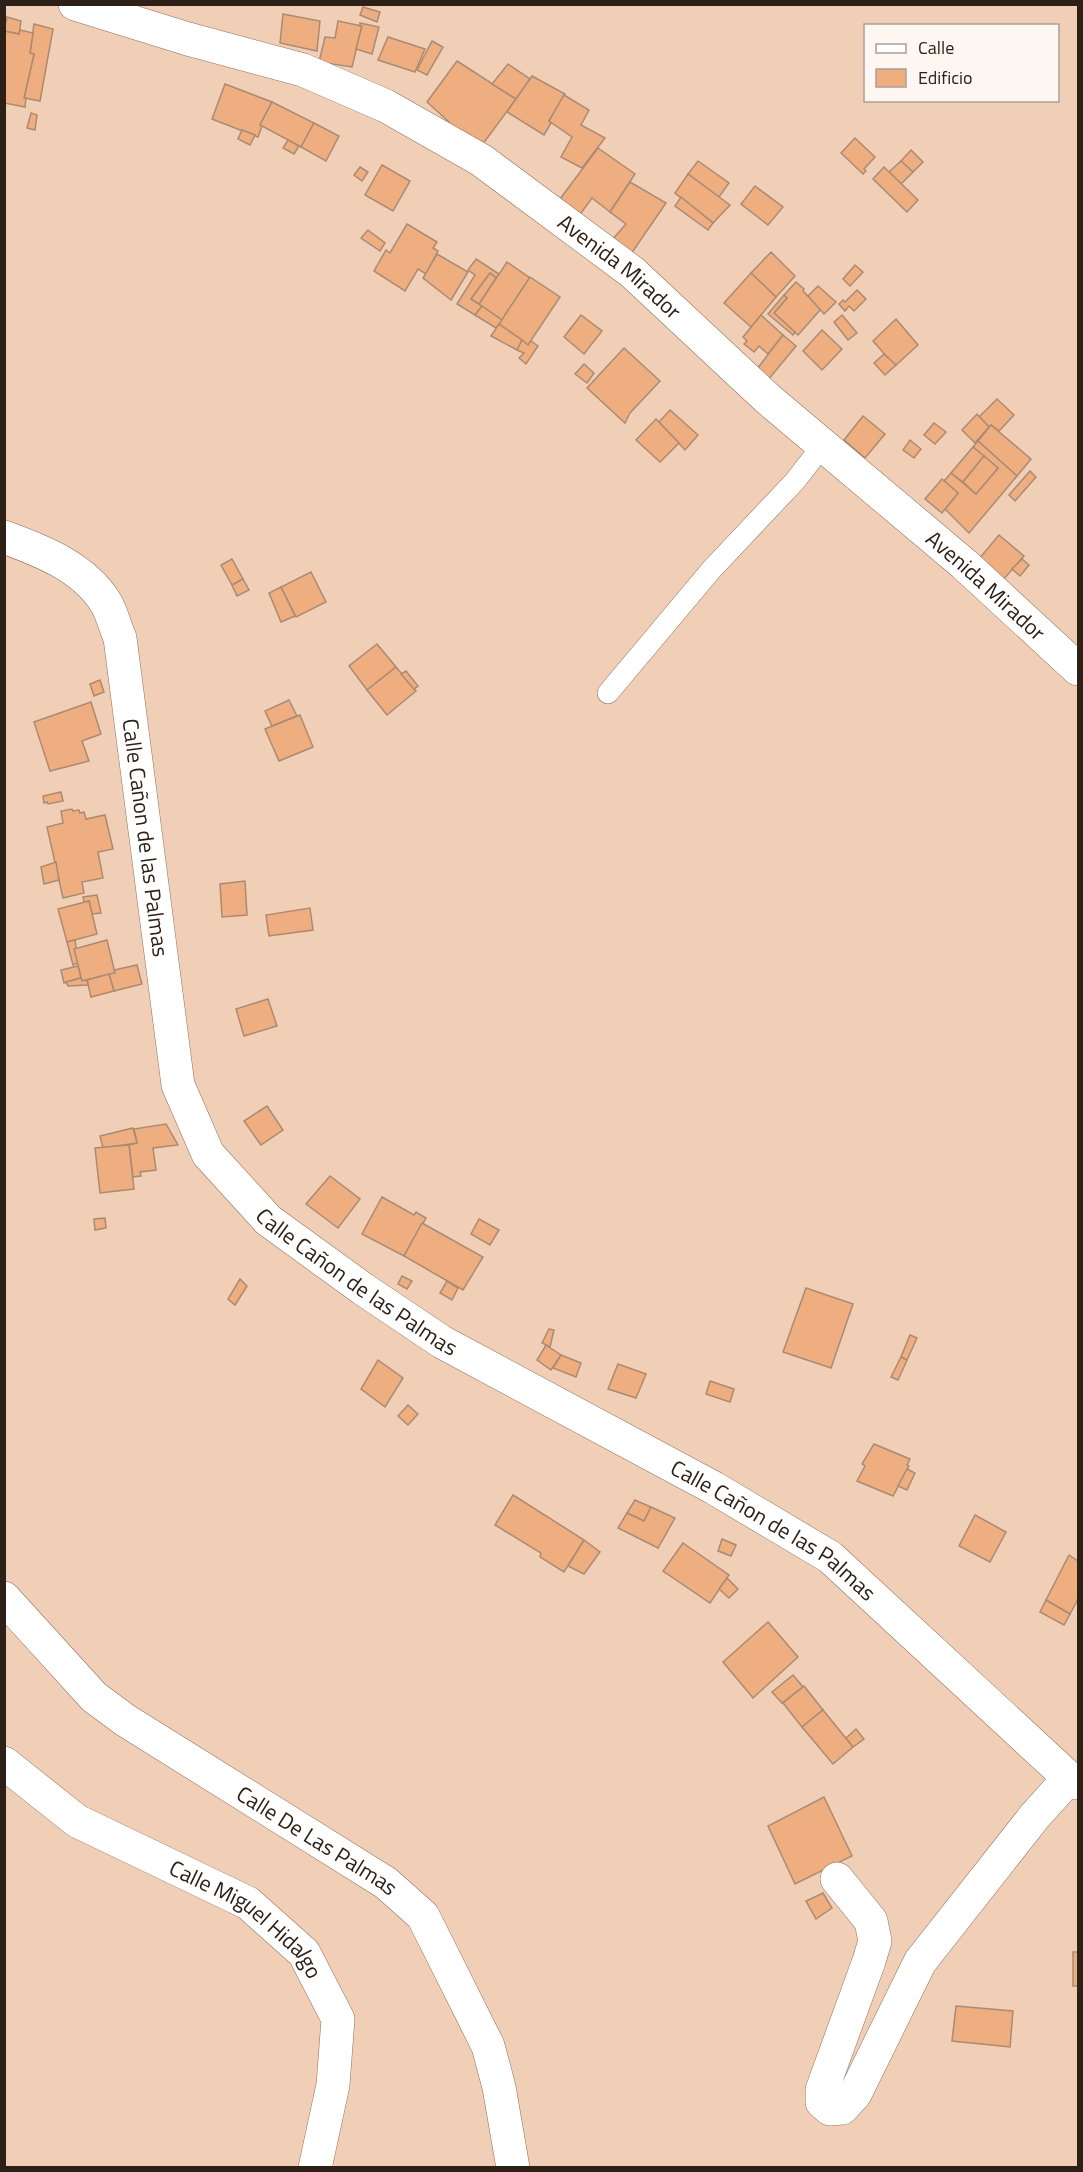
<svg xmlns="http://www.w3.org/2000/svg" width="1083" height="2172" font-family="'Titillium Web',sans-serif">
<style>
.building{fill:#eeae7f;stroke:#ab8a74;stroke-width:1.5}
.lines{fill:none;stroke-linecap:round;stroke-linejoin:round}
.service-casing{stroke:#8f705a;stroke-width:22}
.minor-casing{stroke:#8f705a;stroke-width:34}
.service{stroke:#fff;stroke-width:21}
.minor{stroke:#fff;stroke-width:33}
.labels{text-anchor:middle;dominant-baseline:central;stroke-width:4.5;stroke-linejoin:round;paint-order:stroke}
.street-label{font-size:22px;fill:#2d2017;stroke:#fdf6f1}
</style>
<rect width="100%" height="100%" fill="#f1cfb6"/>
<g class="building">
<path d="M 363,7 L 380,12 L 377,22 L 360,15 Z"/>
<path d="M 283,14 L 320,21 L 317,51 L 280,43 Z"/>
<path d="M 7,17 L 21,21 L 19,34 L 4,31 Z"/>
<path d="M 338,21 L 362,26 L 352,67 L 319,62 L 325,37 L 335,38 Z"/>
<path d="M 360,23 L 379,27 L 372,54 L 356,49 L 362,26 L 360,26 Z"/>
<path d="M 34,24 L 53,29 L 40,101 L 24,98 L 34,54 L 30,53 Z"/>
<path d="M 20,30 L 33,33 L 30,53 L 34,54 L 24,98 L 26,98 L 25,107 L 4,103 L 4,31 L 19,34 Z"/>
<path d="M 388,37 L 425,49 L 415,72 L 378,60 Z"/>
<path d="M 432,41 L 443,47 L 427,75 L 417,70 Z"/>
<path d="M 457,61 L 516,99 L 477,152 L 443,130 L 449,122 L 427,102 Z"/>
<path d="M 508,64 L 530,79 L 516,99 L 492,84 Z"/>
<path d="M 532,76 L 565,94 L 549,121 L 551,123 L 544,135 L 507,112 Z"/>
<path d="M 225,84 L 272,102 L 260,125 L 262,126 L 258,137 L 212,119 Z"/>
<path d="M 564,95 L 589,110 L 581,125 L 605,138 L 582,168 L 561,157 L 572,137 L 549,121 Z"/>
<path d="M 272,102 L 314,123 L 301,147 L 260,125 Z"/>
<path d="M 31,113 L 37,115 L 35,130 L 27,128 Z"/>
<path d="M 314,123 L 339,136 L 326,161 L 301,147 Z"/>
<path d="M 242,130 L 255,135 L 250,145 L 238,139 Z"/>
<path d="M 855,138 L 875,157 L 864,169 L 866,171 L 863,174 L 841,153 Z"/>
<path d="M 288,140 L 299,146 L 294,154 L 283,148 Z"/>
<path d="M 598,148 L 635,174 L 610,212 L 592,198 L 576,220 L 557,203 Z"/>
<path d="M 911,150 L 923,162 L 913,172 L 901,161 Z"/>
<path d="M 698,161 L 729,183 L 719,197 L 688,174 Z"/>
<path d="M 901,161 L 913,172 L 901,184 L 889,172 Z"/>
<path d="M 382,165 L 410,181 L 393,211 L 365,195 Z"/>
<path d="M 360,167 L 368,172 L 362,181 L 354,175 Z"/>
<path d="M 884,167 L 918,200 L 907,212 L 873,179 Z"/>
<path d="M 688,174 L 730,205 L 713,223 L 675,193 Z"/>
<path d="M 630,182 L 666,203 L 631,254 L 612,240 L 626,224 L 610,212 Z"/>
<path d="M 755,186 L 783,207 L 768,225 L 741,204 Z"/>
<path d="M 681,197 L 713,223 L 708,230 L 675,206 Z"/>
<path d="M 407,224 L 437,242 L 433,248 L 438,251 L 426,274 L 418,269 L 405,291 L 374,271 L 386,250 L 390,253 Z"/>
<path d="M 368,230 L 385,243 L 380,251 L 361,238 Z"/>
<path d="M 771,252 L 795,276 L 776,297 L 751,273 Z"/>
<path d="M 437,254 L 468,272 L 451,300 L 423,278 Z"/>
<path d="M 476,259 L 499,274 L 496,278 L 490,273 L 471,299 L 482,306 L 475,315 L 457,304 L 475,275 L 468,270 Z"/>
<path d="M 507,262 L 530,278 L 502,320 L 479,304 Z"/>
<path d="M 855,265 L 863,272 L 850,286 L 843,279 Z"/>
<path d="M 490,273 L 496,278 L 479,304 L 471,299 Z"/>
<path d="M 751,273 L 776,297 L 751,327 L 724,303 Z"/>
<path d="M 530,277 L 560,297 L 528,345 L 499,324 Z"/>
<path d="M 796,282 L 804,289 L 803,291 L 821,309 L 798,335 L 774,313 L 787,298 L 784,295 Z"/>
<path d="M 818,286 L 836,302 L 824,314 L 808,296 Z"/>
<path d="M 857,290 L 866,299 L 854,311 L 849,306 L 845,311 L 839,304 L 843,300 L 845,302 Z"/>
<path d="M 784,295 L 787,298 L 774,313 L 795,332 L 793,335 L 768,314 Z"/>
<path d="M 482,306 L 502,320 L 496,328 L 475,315 Z"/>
<path d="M 581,315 L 602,331 L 584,354 L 564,337 Z"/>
<path d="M 761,315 L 783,335 L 768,354 L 759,346 L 754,352 L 744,344 L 747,341 L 743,337 Z"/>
<path d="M 842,315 L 857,333 L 848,340 L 834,322 Z"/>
<path d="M 896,319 L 918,345 L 895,366 L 873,341 Z"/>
<path d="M 499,324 L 522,340 L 517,350 L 491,336 Z"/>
<path d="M 822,330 L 842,349 L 822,370 L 803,351 Z"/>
<path d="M 783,335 L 796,346 L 768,380 L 757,369 Z"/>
<path d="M 522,340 L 528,345 L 531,341 L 538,346 L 526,364 L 519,358 L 524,353 L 517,350 Z"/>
<path d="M 624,348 L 660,381 L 630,413 L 625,423 L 587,388 Z"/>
<path d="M 884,354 L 896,365 L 885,375 L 874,363 Z"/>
<path d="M 584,364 L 594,373 L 587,383 L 575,374 Z"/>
<path d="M 997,399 L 1014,415 L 999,431 L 991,425 L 989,427 L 979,417 Z"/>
<path d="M 670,410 L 698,435 L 685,450 L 659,422 Z"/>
<path d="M 977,414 L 989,427 L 975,443 L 962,430 Z"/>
<path d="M 863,416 L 885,434 L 865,458 L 844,440 Z"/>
<path d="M 656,419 L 679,443 L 660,462 L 636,440 Z"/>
<path d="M 934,423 L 946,432 L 935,444 L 924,435 Z"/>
<path d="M 991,425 L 1031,459 L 1017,476 L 978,441 Z"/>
<path d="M 910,440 L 921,449 L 914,458 L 903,450 Z"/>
<path d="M 978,441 L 1017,476 L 969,533 L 945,509 L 958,493 L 944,481 L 951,473 L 976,494 L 998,468 L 973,447 Z"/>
<path d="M 973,447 L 984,456 L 963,482 L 951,473 Z"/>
<path d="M 984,456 L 998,468 L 976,494 L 963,482 Z"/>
<path d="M 1030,471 L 1036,477 L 1015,501 L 1009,495 Z"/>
<path d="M 942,479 L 958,493 L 942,513 L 925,499 Z"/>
<path d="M 999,535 L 1024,556 L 1003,580 L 979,559 Z"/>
<path d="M 232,559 L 243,579 L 232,585 L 221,565 Z"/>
<path d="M 1022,559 L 1029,565 L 1020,576 L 1012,569 Z"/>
<path d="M 311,572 L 326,602 L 296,617 L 281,587 Z"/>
<path d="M 243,579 L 249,590 L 237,596 L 232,585 Z"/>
<path d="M 281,587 L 295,616 L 281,622 L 269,593 Z"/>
<path d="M 377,644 L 396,667 L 367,690 L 349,666 Z"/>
<path d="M 396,667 L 416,691 L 387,715 L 367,690 Z"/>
<path d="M 406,671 L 418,686 L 414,689 L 401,674 Z"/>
<path d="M 100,680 L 104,692 L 94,696 L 90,684 Z"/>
<path d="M 289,700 L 297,716 L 272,726 L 265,711 Z"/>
<path d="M 91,702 L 101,734 L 82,741 L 89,761 L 50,771 L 34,722 Z"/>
<path d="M 300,715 L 313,747 L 279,761 L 265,729 Z"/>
<path d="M 61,792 L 63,801 L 48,804 L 47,802 L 44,803 L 43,796 Z"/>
<path d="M 72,809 L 73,811 L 79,810 L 80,813 L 84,812 L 86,819 L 105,815 L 113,849 L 98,852 L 103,878 L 82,882 L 84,893 L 63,898 L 47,827 L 63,823 L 61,811 Z"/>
<path d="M 56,862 L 59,880 L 44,884 L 41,867 Z"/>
<path d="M 245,881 L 247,915 L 222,917 L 220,884 Z"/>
<path d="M 97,895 L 101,913 L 92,914 L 89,901 L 84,902 L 83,897 Z"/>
<path d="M 89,901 L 97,934 L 67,942 L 58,909 Z"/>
<path d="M 310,908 L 313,930 L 269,936 L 266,915 Z"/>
<path d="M 75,940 L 78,963 L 73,965 L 67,942 Z"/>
<path d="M 107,940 L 115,973 L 82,981 L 74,949 Z"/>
<path d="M 137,965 L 142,984 L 114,991 L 109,974 L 115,973 L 114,970 Z"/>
<path d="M 78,966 L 81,978 L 64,983 L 61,970 Z"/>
<path d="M 109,974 L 114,991 L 91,997 L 87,980 Z"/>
<path d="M 81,978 L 82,981 L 87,980 L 88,985 L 68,986 L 66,982 Z"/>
<path d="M 268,999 L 277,1026 L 244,1036 L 236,1009 Z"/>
<path d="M 267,1106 L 283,1130 L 261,1145 L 244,1121 Z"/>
<path d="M 166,1124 L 178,1145 L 153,1148 L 156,1170 L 140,1172 L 141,1176 L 133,1177 L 129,1145 L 137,1143 L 134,1129 Z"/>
<path d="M 133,1128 L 137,1143 L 103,1148 L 100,1136 Z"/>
<path d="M 129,1145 L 134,1189 L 100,1193 L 95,1148 Z"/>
<path d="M 330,1176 L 360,1199 L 338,1228 L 306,1204 Z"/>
<path d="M 382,1197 L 414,1215 L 416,1212 L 426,1218 L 404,1256 L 362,1234 Z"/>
<path d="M 105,1218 L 106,1228 L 95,1230 L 94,1219 Z"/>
<path d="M 479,1219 L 499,1230 L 490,1245 L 471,1234 Z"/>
<path d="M 422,1223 L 483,1257 L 463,1290 L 404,1256 Z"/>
<path d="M 402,1276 L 412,1281 L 407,1289 L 398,1284 Z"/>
<path d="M 240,1279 L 247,1286 L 235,1305 L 228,1299 Z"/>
<path d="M 447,1281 L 458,1288 L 452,1300 L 440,1293 Z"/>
<path d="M 806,1288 L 853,1304 L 831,1368 L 783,1352 Z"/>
<path d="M 549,1329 L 554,1330 L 550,1347 L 542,1343 Z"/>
<path d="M 910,1335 L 917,1338 L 907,1360 L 901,1357 Z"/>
<path d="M 546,1345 L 561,1355 L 551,1370 L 537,1360 Z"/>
<path d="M 561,1355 L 581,1363 L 576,1377 L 553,1368 Z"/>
<path d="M 901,1357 L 907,1360 L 898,1380 L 891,1377 Z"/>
<path d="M 378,1360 L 403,1378 L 385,1407 L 361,1389 Z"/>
<path d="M 618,1364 L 646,1374 L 636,1398 L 608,1389 Z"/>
<path d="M 710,1381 L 734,1389 L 730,1402 L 706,1394 Z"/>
<path d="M 408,1405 L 418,1414 L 408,1425 L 398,1416 Z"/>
<path d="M 874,1444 L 910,1459 L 907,1465 L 909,1466 L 893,1496 L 857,1481 L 865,1466 L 862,1464 Z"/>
<path d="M 907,1469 L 915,1473 L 907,1490 L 898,1486 Z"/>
<path d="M 513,1495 L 584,1540 L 564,1572 L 540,1557 L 541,1553 L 495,1525 Z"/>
<path d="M 635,1500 L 651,1507 L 644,1521 L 627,1513 Z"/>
<path d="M 651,1507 L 675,1518 L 658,1548 L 618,1528 L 627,1513 L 644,1521 Z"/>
<path d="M 975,1515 L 1006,1532 L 990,1562 L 959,1546 Z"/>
<path d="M 722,1539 L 736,1545 L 731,1556 L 718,1551 Z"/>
<path d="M 584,1540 L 600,1552 L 584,1574 L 568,1566 Z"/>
<path d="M 683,1543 L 729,1575 L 710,1603 L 663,1571 Z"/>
<path d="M 1069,1555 L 1078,1561 L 1078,1599 L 1070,1614 L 1046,1600 Z"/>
<path d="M 727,1578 L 738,1589 L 729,1598 L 719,1589 Z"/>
<path d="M 1046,1600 L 1070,1614 L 1064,1625 L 1040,1612 Z"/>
<path d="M 768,1622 L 798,1657 L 753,1698 L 723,1662 Z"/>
<path d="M 793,1675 L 803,1687 L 782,1703 L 772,1692 Z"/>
<path d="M 804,1686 L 823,1710 L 802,1727 L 783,1703 Z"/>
<path d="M 823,1710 L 853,1747 L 833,1764 L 802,1727 Z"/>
<path d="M 856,1729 L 864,1739 L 853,1747 L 846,1738 Z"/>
<path d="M 824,1797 L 852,1856 L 795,1884 L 768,1826 Z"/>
<path d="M 823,1893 L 832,1908 L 816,1919 L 806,1901 Z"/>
<rect x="1073" y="1952" width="5" height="34"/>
<path d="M 956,2006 L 1013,2011 L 1010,2047 L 952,2041 Z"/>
</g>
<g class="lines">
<defs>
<path id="service" d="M 608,693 L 712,569 L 795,481 L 823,445"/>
<g id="minor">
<path id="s1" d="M 75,4 L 188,39 L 303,70 L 386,106 L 481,160 L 632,272 L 768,399 L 964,564 L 1078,669"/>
<path id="s2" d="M 4,537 C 42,551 84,567 106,603 C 112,613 115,627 120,638 L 178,1085 L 208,1154 L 268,1220 L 363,1289 L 442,1342 L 714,1488 L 830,1557 L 1069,1778 L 1078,1783"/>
<path id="s3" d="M 4,1598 L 94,1697 L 125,1720 L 386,1883 L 423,1916 L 488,2046 L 499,2087 L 513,2168"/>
<path id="s4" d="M 4,1763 L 77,1821 L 248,1903 L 304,1953 L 338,2019 L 333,2085 L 315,2168"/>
<path d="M 837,1879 L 871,1921 L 875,1941 L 869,1961 L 822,2090 L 822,2102 L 830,2109 L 842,2108 L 855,2094 L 920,1962 L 1034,1817 L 1069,1778"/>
</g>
</defs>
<use href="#service" class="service-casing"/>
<use href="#minor" class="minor-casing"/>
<use href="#service" class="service"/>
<use href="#minor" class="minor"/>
</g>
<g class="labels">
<g class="street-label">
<text stroke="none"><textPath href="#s1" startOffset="612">Avenida Mirador</textPath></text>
<text stroke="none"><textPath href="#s1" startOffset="1098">Avenida Mirador</textPath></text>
<text stroke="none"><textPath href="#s2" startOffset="363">Calle Cañon de las Palmas</textPath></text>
<text stroke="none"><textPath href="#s2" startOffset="885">Calle Cañon de las Palmas</textPath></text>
<text stroke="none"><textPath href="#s2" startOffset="1371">Calle Cañon de las Palmas</textPath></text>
<text stroke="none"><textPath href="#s3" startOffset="399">Calle De Las Palmas</textPath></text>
<text stroke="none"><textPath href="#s4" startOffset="291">Calle Miguel Hidalgo</textPath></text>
</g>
</g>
<rect width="1083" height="2172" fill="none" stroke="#2d2017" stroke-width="12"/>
<rect x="864" y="24" width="195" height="78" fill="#fdf6f1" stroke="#aaa09a" stroke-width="1.5"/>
<rect x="876" y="44" width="30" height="9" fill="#ffffff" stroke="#aaa09a" stroke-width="1.5"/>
<text x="918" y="54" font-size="18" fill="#2d2017">Calle</text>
<rect x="876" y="69" width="30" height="18" fill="#eeae7f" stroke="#aaa09a" stroke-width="1.5"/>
<text x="918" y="84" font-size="18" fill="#2d2017">Edificio</text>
</svg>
